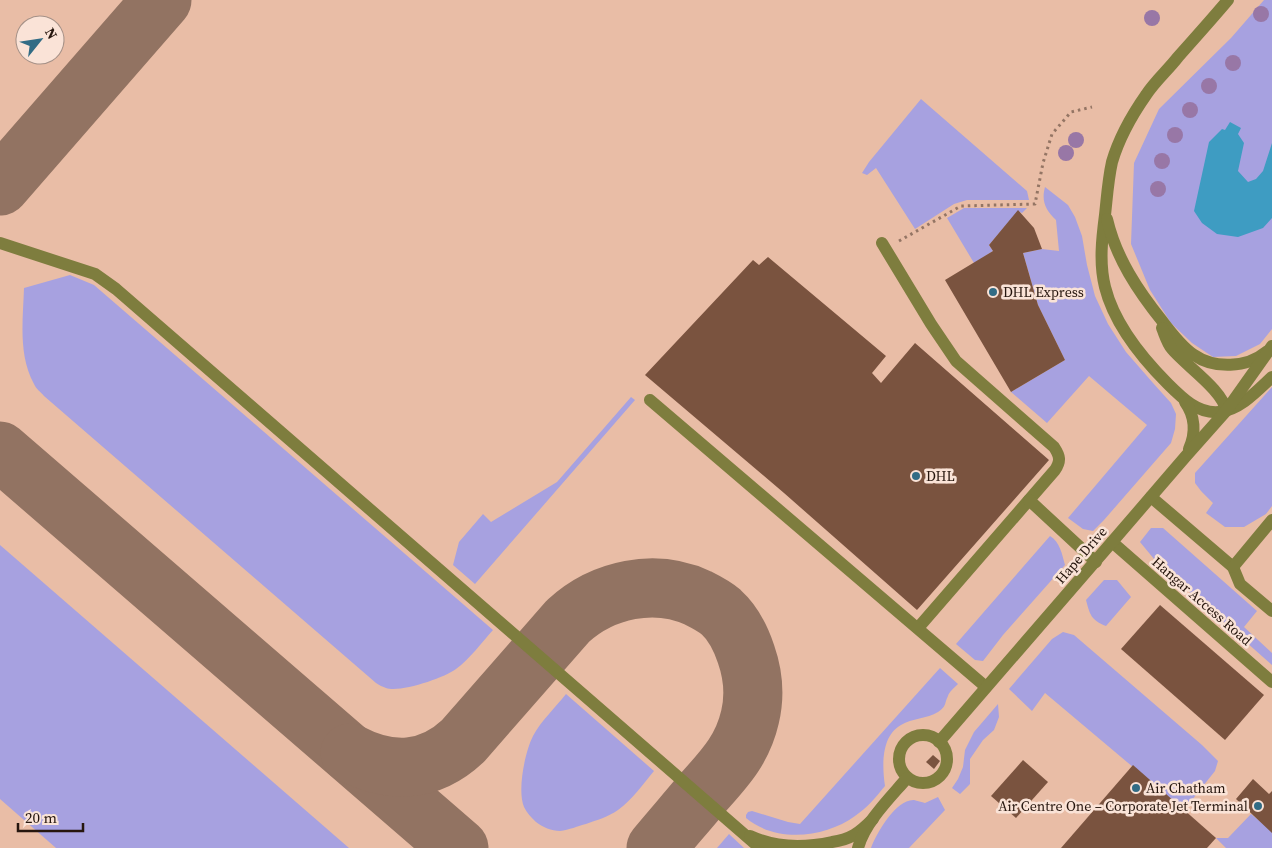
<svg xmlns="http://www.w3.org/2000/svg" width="1272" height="848" font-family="'Source Serif 4',serif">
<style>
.green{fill:#a7a1e0}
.water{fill:#3e9cc2}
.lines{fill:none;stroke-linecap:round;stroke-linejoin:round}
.taxiway{stroke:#927362;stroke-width:59}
.building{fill:#7a533f}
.path{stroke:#947564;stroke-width:3;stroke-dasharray:2.5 4;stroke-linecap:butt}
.minor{stroke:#7e7d3e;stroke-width:12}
.tree{fill:#9877a6}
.poi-dot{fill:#326c85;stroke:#fae3d7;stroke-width:2}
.labels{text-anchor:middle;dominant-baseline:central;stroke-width:5;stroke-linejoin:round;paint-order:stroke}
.poi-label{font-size:14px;fill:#26160e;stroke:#fae3d7;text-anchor:start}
.street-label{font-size:14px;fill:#26160e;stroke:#fae3d7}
</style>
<rect width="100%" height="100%" fill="#e9bda6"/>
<g class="green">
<path d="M 1264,0 L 1272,0 L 1272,329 L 1260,344 L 1236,356 L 1213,357 L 1192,343 L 1171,323 L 1150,290 L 1131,244 L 1134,163 L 1159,109 L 1231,38 Z"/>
<path d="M 921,99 L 1027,191 L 1029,200 L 967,200 L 954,204 L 915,229 L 876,168 L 867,175 L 862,173 L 869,162 Z"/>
<path d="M 1045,187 L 1068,205 L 1075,217 L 1082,236 L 1087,265 L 1095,296 L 1108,324 L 1126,352 L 1153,383 L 1171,403 L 1176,414 L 1175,429 L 1171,443 L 1104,520 L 1093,531 L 1083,529 L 1068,518 L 1147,425 L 1089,376 L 1047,423 L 1011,392 L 1065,360 L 1038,305 L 1023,253 L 1042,249 L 1059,251 L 1056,220 C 1046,210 1041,202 1045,187 Z"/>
<path d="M 964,208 L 1027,208 L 1022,213 L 1018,211 L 989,245 L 993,251 L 974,263 L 947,218 Z"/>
<path d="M 70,275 L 94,285 L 493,630 C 482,642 469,660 456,669 C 444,678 400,693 386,688 C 383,687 379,685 376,683 L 44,396 C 41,392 36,389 34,384 C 18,355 23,320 24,288 Z"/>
<path d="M 1272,387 L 1272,506 L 1266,514 L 1244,527 L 1225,527 L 1206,513 L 1213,503 L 1201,491 L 1195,483 L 1195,473 Z"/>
<path d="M 631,397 L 635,400 L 475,584 L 453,565 L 459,542 L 483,514 L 491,522 L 557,482 Z"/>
<path d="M 1151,528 L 1163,528 L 1257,611 L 1244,627 L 1272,653 L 1272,665 L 1159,565 L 1140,542 Z"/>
<path d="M 1050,536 C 1060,542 1062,554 1065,565 L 1003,635 L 983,661 L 975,660 L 956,644 Z"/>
<path d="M 0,545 L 349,848 L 56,848 L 0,799 Z"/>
<path d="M 1104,580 L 1117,580 L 1131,597 L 1106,626 C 1091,620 1090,615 1086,600 Z"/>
<path d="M 1063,632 L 1074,635 L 1202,745 L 1218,761 L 1215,771 L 1184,810 L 1045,693 L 1032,711 L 1009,689 L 1052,639 Z"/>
<path d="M 940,668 L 958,684 C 954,688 949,692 948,696 C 944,704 947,706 938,712 C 927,719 912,718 901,725 C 881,736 882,766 885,786 C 876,797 867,808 855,816 C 825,838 776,843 746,818 L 746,815 L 748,812 L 752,811 L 788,822 L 800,824 Z"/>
<path d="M 566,694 L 654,771 C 643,784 632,800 618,810 C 608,817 597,820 586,824 C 578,826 569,830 560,831 C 552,831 542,827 536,822 C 531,817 527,813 524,807 C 517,790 525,752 533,736 C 541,721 555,708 566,694 Z"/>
<path d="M 998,704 L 999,717 L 994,730 L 983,740 L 970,759 L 970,784 L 960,794 L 952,788 L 958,779 L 963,767 L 965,750 L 974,732 Z"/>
<path d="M 938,797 L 945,810 L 909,848 L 871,848 C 876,834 896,799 914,800 C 917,801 922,802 925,803 Z"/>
<path d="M 1251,814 L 1272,831 L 1272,848 L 1226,848 L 1216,838 L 1228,838 Z"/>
<path d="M 729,834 L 744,848 L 717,848 Z"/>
</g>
<path class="water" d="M 1230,122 L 1241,128 L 1238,134 L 1244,143 L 1238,171 L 1248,182 L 1256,179 L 1263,171 L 1272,143 L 1272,218 L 1263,228 L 1238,237 L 1217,234 L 1202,223 L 1194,211 L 1209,142 L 1222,129 L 1225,130 Z"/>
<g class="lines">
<g class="taxiway">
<path d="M 0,186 L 162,0"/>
<path d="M 0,451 L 459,848"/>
<path d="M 350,753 C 390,774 429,773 463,741 L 568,621 C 603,589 655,578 698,598 C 706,602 714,606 721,612 C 732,622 741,639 746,654 C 753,674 755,696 750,717 C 742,752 722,771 700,796 C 685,814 670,831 656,848"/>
</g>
</g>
<g class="building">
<path d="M 1018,210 L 1034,228 L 1042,249 L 1023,253 L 1038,305 L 1065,360 L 1011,392 L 945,280 L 993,251 L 989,245 Z"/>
<path d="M 768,257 L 886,356 L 872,373 L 881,383 L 915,343 L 1049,460 L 917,610 L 784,493 L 645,375 L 753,260 L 759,265 Z"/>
<path d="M 1160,605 L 1264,695 L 1225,740 L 1121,649 Z"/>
<path d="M 933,755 L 940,761 L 934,769 L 926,762 Z"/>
<path d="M 1023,760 L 1048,782 L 1016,818 L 991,796 Z"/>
<path d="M 1133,765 L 1216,838 L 1207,848 L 1061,848 Z"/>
<path d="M 1253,779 L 1269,794 L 1272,791 L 1272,833 L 1236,799 Z"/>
</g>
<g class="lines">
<path class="path" d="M 899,241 L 961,206 L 1035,204 L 1043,163 L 1052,134 L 1071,112 L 1092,107"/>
<g class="minor">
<path d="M 1228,0 C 1212,19 1195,38 1178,57 C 1168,70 1155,81 1146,95 C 1132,115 1119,138 1112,162 C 1108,180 1107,197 1105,215 C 1102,238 1099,263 1105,287 C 1114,323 1142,358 1168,384 C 1182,398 1198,414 1219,412 C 1240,410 1258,390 1272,377"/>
<path d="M 1107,219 C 1116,258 1138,291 1163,322 C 1172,334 1182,347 1194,355 C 1214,369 1247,368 1266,352"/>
<path d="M 0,243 L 95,274 L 116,289 L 760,848"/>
<path d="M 882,243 L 931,324 L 956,361 L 1054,447 C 1060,456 1061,461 1055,470 L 918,628"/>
<path d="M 1162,328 C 1165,335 1167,343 1172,349 C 1185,365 1224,391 1226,411"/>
<path d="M 650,400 L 986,687"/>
<path d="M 1185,402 C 1195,416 1196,433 1189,449"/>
<path d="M 1151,497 L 1233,567 L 1240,584 L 1272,611"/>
<path d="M 1029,500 L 1096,562"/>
<path d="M 1112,542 L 1272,682"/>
<path d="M 1233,567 L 1272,520"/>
<circle cx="923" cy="759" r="24"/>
<path d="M 939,742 L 1112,542 L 1186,456 L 1226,411 L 1272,346"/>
<path d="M 750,836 C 776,848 804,848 832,842 C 840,841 847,839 854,835 C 861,831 867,825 873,819"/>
<path d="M 858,848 C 865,822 890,798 907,778"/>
</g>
</g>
<g class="tree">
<circle cx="1261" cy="14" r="8"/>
<circle cx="1152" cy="18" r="8"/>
<circle cx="1233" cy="63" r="8"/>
<circle cx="1209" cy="86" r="8"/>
<circle cx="1190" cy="110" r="8"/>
<circle cx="1175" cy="135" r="8"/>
<circle cx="1076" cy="140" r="8"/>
<circle cx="1066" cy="153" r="8"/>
<circle cx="1162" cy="161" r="8"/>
<circle cx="1158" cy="189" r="8"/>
</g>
<g class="poi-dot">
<circle cx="993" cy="292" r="5"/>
<circle cx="916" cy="476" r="5"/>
<circle cx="1136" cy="788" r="5"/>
<circle cx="1258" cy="806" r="5"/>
</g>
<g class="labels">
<g class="poi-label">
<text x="1003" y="292">DHL Express</text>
<text x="926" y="476">DHL</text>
<text x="1146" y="788">Air Chatham</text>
<text x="1248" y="806" text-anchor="end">Air Centre One – Corporate Jet Terminal</text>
</g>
<g class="street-label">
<text transform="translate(1081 555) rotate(-49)">Hape Drive</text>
<text transform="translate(1202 601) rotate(41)">Hangar Access Road</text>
</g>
</g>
<g transform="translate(40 40) rotate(60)"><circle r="24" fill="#fae3d7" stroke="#a59187"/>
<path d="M0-4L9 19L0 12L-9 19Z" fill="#326c85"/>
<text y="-8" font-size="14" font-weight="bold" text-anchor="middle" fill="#26160e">N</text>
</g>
<path d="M18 823v8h65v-8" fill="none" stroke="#26160e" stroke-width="2.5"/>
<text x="25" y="823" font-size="15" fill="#26160e" stroke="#fae3d7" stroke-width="4" paint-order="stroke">20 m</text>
</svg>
